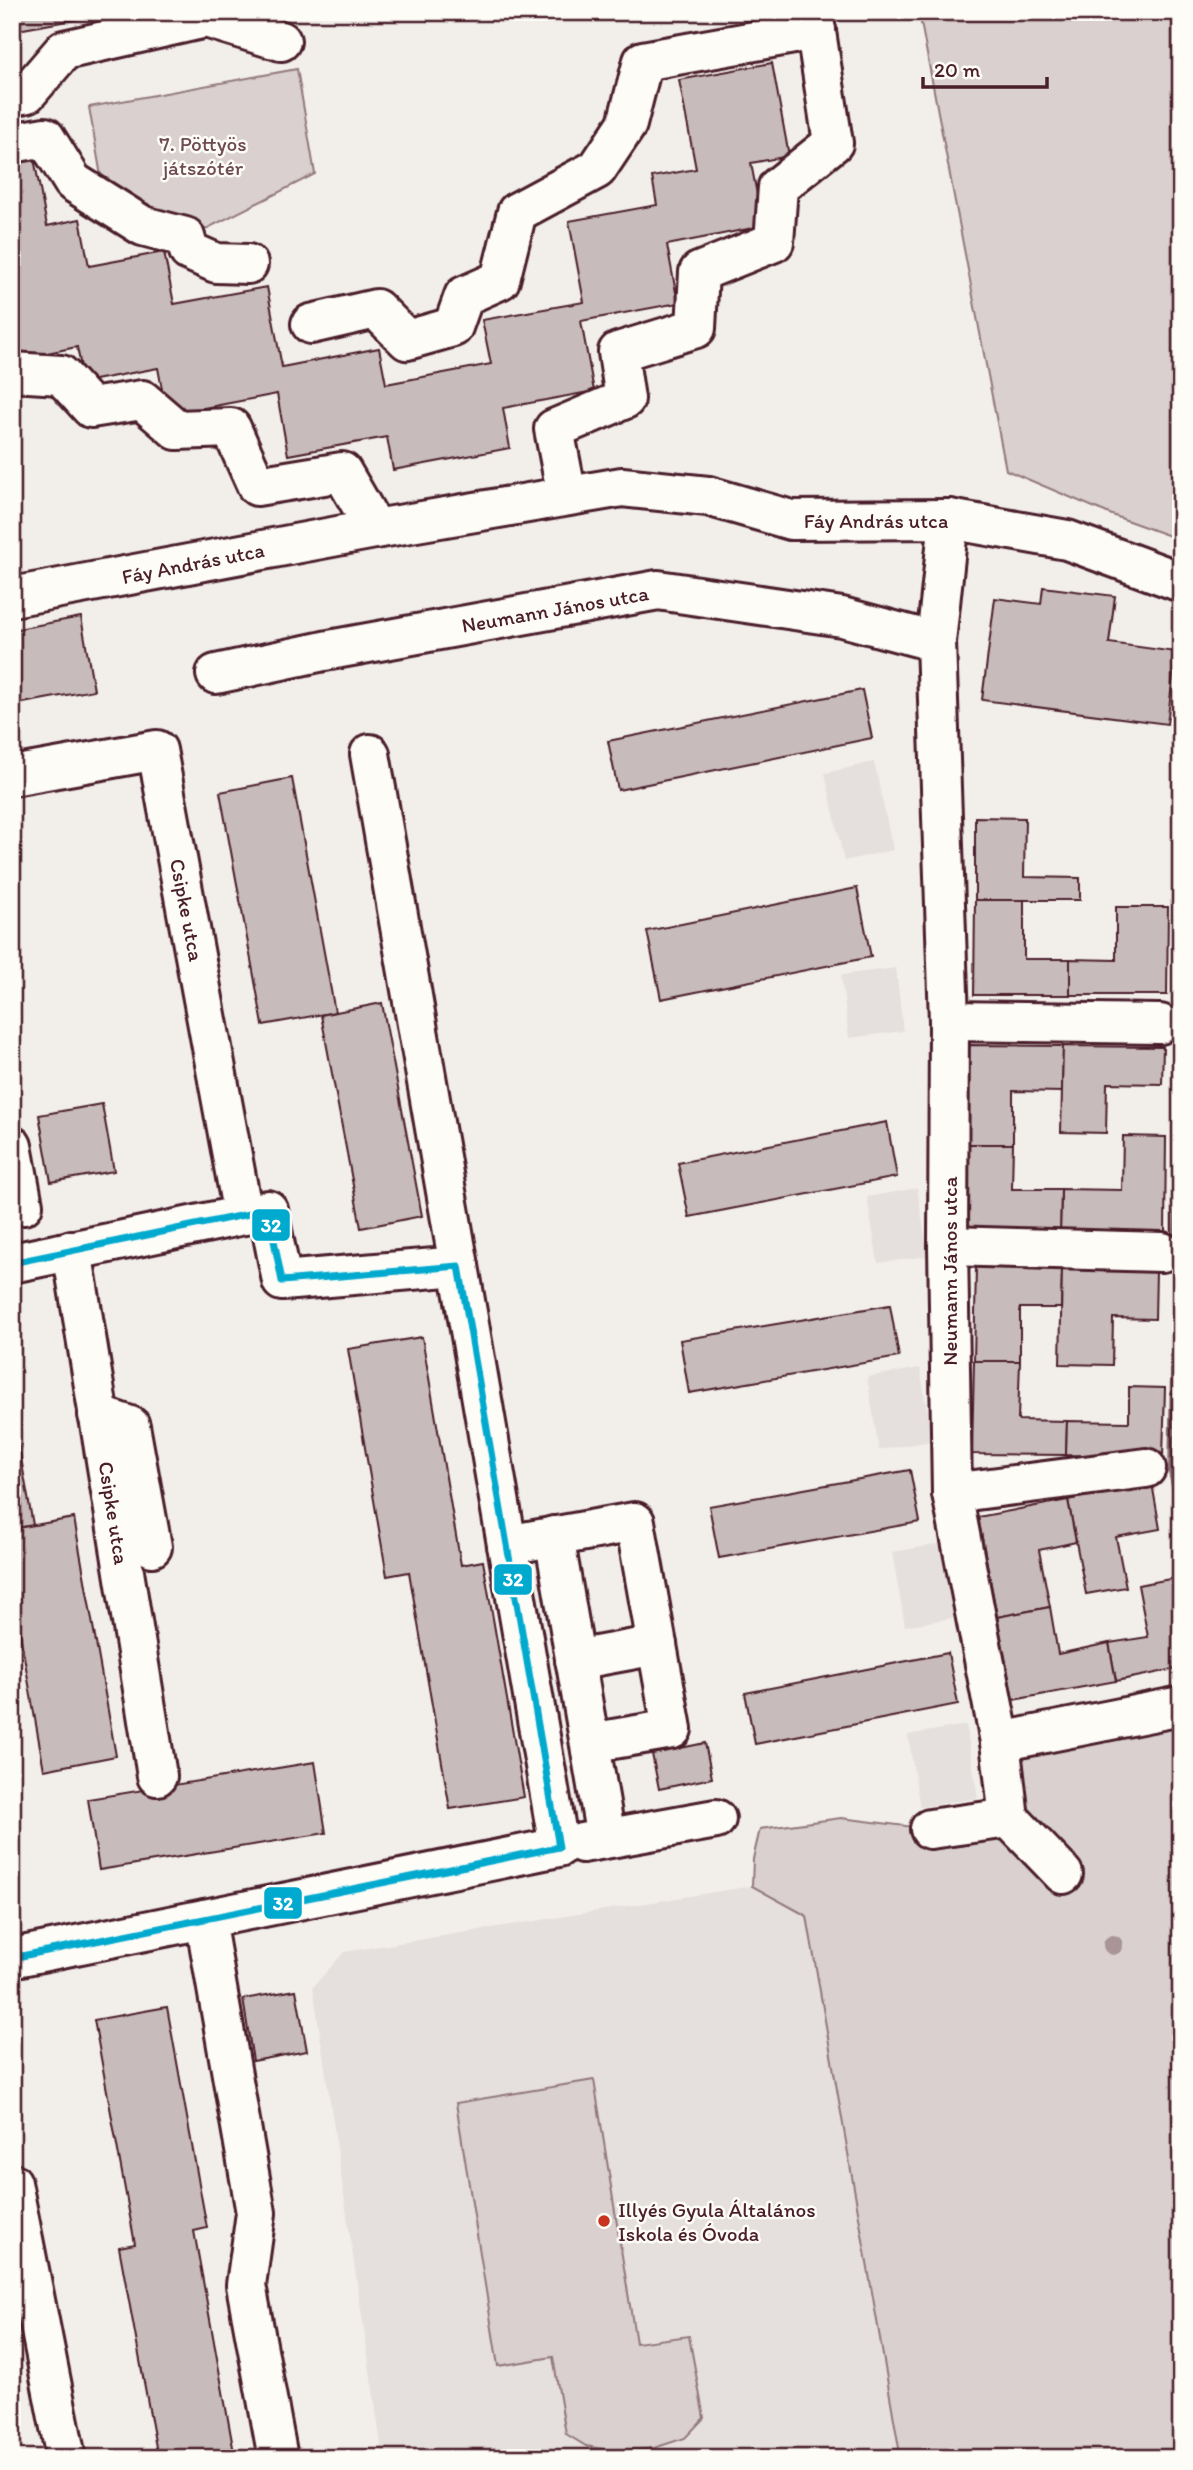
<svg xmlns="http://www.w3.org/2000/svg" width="1193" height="2470" font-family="Itim,sans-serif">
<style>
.built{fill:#e5dfdd}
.green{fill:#d9d0cf;stroke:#92787d;stroke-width:2}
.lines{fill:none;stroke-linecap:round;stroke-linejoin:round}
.stream{stroke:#8b6f75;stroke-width:12}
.building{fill:#c8bbbb;stroke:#4a1f2b;stroke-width:2}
.minor-casing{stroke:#4a1f2b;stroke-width:44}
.minor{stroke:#fdfcf7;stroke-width:38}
.bus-1-casing{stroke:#fdfcf7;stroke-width:12}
.bus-1{stroke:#00a9ce;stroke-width:7}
.tree{fill:#a99598}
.poi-dot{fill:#c8321e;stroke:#fdfcf7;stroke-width:2.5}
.labels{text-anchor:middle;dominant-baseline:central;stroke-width:5;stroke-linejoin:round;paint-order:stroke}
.park-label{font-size:21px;fill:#6e4b54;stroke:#fdfcf7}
.street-label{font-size:21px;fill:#4a1f2b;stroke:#fdfcf7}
.poi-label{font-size:21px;fill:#4a1f2b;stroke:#fdfcf7;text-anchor:start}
.line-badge{stroke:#fdfcf7;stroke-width:2.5}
.badge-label{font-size:19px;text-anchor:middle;font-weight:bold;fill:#fff}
</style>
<rect width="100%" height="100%" fill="#f2efeb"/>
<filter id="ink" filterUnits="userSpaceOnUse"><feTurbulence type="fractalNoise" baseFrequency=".0143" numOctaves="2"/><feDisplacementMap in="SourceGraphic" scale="14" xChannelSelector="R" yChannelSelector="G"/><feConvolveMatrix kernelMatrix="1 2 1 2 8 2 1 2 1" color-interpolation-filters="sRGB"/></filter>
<g filter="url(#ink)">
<g class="built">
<path d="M 874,762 L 893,850 L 844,861 L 825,773 Z"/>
<path d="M 896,968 L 903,1031 L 849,1038 L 841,975 Z"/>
<path d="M 917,1188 L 928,1256 L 878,1263 L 867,1197 Z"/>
<path d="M 920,1368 L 932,1441 L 879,1450 L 867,1377 Z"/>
<path d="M 941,1544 L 953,1618 L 905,1626 L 892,1552 Z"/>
<path d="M 966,1725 L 978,1798 L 920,1807 L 908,1735 Z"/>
<path d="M 752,1886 L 807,1916 L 901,2458 L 383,2458 L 313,1987 L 344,1952 Z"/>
</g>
<g class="green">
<path d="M 919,12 L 1181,12 L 1181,540 L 1112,515 L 1006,470 Z"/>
<path d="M 297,69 L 315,174 L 202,231 L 102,182 L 89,107 Z"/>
<path d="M 1181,1706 L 1181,2458 L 938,2458 L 936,2449 L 900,2454 L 807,1916 L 752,1886 L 753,1859 L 760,1829 L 841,1818 L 930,1829 L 1009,1818 L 1000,1742 Z"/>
<path d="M 594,2080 L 636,2343 L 689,2336 L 704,2418 L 685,2438 L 654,2448 L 619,2452 L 586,2446 L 566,2434 L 553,2357 L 498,2366 L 456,2103 Z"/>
</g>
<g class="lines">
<path class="stream" d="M 1181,1134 L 1174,1472 L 1181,1503"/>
</g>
<g class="building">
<path d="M 12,12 L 117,12 L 12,31 Z"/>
<path d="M 12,38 L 19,79 L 12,80 Z"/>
<path d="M 772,63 L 789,156 L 751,163 L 763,226 L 667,245 L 678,303 L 581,321 L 594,391 L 503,408 L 510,448 L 393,470 L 387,437 L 288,455 L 277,394 L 167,415 L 158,368 L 84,382 L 77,347 L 12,360 L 12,157 L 33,153 L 47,226 L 80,219 L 89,266 L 164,252 L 174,304 L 267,287 L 282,367 L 379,348 L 386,384 L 491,364 L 482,320 L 584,302 L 569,221 L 657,205 L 652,177 L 696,169 L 679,80 Z"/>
<path d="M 1043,587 L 1115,596 L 1109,643 L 1176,652 L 1167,724 L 982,700 L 995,598 L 1041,604 Z"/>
<path d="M 81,617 L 94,690 L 12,705 L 12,630 Z"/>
<path d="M 862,690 L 872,738 L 618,790 L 608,741 Z"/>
<path d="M 292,778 L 335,1012 L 263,1025 L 220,792 Z"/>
<path d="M 975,817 L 1025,818 L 1024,877 L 1080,878 L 1080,900 L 975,900 Z"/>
<path d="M 857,888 L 871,957 L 661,999 L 647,931 Z"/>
<path d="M 975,900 L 1024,900 L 1024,959 L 1070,959 L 1070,995 L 974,995 Z"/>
<path d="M 1116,907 L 1168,907 L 1167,995 L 1070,995 L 1070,959 L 1116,960 Z"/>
<path d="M 382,1003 L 422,1216 L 361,1228 L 321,1015 Z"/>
<path d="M 967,1045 L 1063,1046 L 1062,1092 L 1013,1091 L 1013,1144 L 966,1144 Z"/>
<path d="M 1063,1046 L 1163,1047 L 1162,1084 L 1107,1083 L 1106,1133 L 1061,1132 Z"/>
<path d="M 102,1104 L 114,1171 L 51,1182 L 39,1115 Z"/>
<path d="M 887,1122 L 897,1177 L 689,1217 L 678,1163 Z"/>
<path d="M 1123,1136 L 1166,1137 L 1165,1234 L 1060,1232 L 1061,1189 L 1122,1190 Z"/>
<path d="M 966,1144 L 1013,1144 L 1012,1189 L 1061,1189 L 1060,1232 L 964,1231 Z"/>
<path d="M 976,1267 L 1062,1268 L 1061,1308 L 1020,1308 L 1020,1361 L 974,1361 Z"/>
<path d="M 1062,1268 L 1156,1270 L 1155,1319 L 1113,1318 L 1112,1365 L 1060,1364 Z"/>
<path d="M 890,1305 L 899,1357 L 689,1393 L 680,1340 Z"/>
<path d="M 422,1337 L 461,1565 L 483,1561 L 524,1797 L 450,1809 L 409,1572 L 387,1576 L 348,1349 Z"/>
<path d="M 974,1361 L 1020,1361 L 1018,1420 L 1067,1421 L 1066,1455 L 972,1454 Z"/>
<path d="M 1129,1387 L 1165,1388 L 1163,1457 L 1066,1455 L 1067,1421 L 1129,1422 Z"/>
<path d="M 12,1408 L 33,1525 L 12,1529 Z"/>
<path d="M 910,1470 L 920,1522 L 719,1558 L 709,1506 Z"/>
<path d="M 1152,1483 L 1160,1529 L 1116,1537 L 1126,1587 L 1086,1594 L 1068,1500 Z"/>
<path d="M 1068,1500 L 1076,1542 L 1039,1550 L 1050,1607 L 997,1617 L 978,1517 Z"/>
<path d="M 74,1518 L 116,1756 L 44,1770 L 12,1588 L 12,1529 Z"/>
<path d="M 1181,1577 L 1181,1668 L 1116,1681 L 1109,1643 L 1148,1637 L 1138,1585 Z"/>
<path d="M 1050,1607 L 1058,1654 L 1109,1643 L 1116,1681 L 1013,1700 L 997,1617 Z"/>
<path d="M 948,1653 L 958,1704 L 755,1744 L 745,1693 Z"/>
<path d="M 705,1743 L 712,1778 L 659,1789 L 652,1754 Z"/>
<path d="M 315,1762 L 326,1833 L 99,1870 L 88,1799 Z"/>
<path d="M 296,1990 L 307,2051 L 253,2061 L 243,1999 Z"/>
<path d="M 167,2007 L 207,2228 L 194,2231 L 235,2458 L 158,2458 L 119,2247 L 135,2244 L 94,2020 Z"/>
</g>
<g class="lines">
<defs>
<g id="minor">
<path d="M 12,96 L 27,93 L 64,50 L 206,18 L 281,41"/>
<path d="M 12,143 L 45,137 L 73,182 L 143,226 L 185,237 L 189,251 L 216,263 L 248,264"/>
<path d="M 311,324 L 376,309 L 407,340 L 453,327 L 464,296 L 500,280 L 517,212 L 597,169 L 627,124 L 643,61 L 816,30"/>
<path d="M 12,372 L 61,375 L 91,408 L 142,400 L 177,430 L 231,428 L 257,486 L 342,472 L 375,529"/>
<path d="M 567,496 L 554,429 L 625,399 L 618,352 L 696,328 L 699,272 L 774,242 L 778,187 L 833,143 L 813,12"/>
<path d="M 949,519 L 936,642 L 949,1021 L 948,1246 L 952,1493 L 1000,1742 L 1009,1818 L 1063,1874"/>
<path d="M 12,597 L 375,529 L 622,487 L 708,496 L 791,520 L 949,519 L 1067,540 L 1181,582"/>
<path d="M 216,674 L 324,651 L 658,590 L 842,617 L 936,642"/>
<path d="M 370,754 L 459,1266"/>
<path d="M 12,776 L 157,750 L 243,1215"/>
<path d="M 949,1021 L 1160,1024"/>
<path d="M 12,1146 L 23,1205"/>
<path d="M 948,1246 L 1162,1252"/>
<path d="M 72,1250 L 157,1776"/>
<path d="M 12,1263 L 268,1210 L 282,1281 L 459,1266 L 559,1847 L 12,1958"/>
<path d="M 98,1415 L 130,1426 L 152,1547"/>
<path d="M 952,1493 L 1146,1468"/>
<path d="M 554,1536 L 606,1838"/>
<path d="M 507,1545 L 635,1522 L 672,1729 L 590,1743"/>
<path d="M 575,1660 L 657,1645"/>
<path d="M 1000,1742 L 1181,1706"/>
<path d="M 930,1829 L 1009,1818"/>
<path d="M 582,1843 L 716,1819"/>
<path d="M 205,1919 L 256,2213 L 246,2285 L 278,2458"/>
<path d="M 12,2183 L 66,2458"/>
</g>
</defs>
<use href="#minor" class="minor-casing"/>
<use href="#minor" class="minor"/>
<defs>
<path id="bus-1" d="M 12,1263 L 268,1210 L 282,1281 L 459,1266 L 559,1847 L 12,1958"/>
</defs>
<use href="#bus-1" class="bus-1-casing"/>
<use href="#bus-1" class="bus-1"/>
</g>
<circle class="tree" cx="1113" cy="1945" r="10"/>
</g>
<circle class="poi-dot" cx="604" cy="2221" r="7"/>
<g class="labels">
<g class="park-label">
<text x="203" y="143">7. Pöttyös<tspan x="203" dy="24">játszótér</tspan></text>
</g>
<g class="street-label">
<text x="876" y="520">Fáy András utca</text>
<text transform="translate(193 563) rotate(-11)">Fáy András utca</text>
<text transform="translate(555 609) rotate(-10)">Neumann János utca</text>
<text transform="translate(187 910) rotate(79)">Csipke utca</text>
<text transform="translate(949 1271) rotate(-90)">Neumann János utca</text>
<text transform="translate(114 1513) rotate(81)">Csipke utca</text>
</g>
<g class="poi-label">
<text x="618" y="2209">Illyés Gyula Általános<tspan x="618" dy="24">Iskola és Óvoda</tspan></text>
</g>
</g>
<g class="line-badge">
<rect x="251" y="1208" width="40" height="34" rx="7" fill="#00a9ce"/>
<rect x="493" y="1563" width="40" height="33" rx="7" fill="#00a9ce"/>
<rect x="263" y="1886" width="40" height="34" rx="7" fill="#00a9ce"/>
</g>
<g class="badge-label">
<text x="271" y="1232">32</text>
<text x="513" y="1586">32</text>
<text x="283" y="1910">32</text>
</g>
<rect width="1193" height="2470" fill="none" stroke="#fdfcf7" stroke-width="42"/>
<rect x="21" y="21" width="1151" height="2428" fill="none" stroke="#4a1f2b" stroke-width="2.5" filter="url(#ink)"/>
<path d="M923 77v10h124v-10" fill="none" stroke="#4a1f2b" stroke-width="3.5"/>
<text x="934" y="77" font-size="21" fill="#4a1f2b" stroke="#fdfcf7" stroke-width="5" paint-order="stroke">20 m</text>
</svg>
